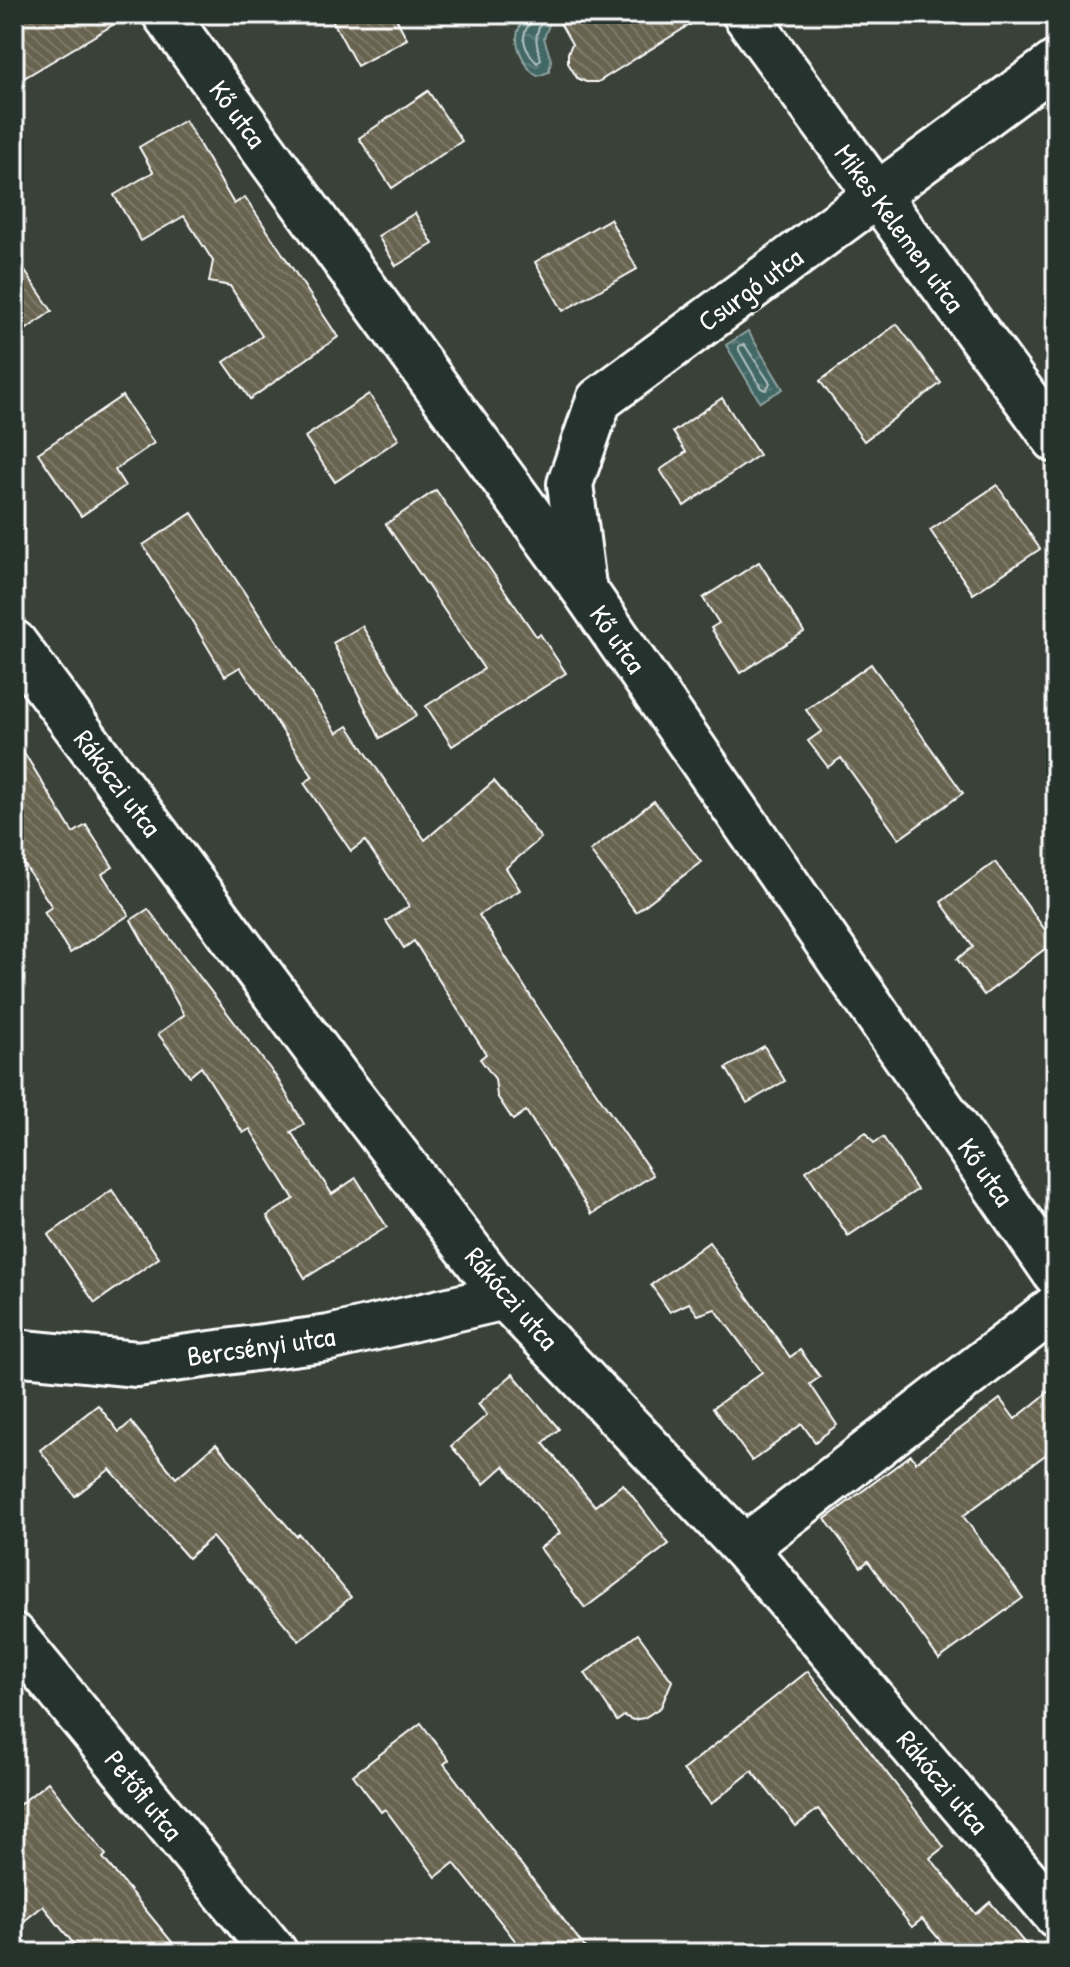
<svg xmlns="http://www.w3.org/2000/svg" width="1070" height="1967" font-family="'Patrick Hand',sans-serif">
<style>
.water{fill:url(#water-ripples);stroke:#8ea4a3;stroke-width:2}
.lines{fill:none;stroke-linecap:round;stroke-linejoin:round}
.shore{stroke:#b3c2c1;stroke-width:2}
.building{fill:url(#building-back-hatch);stroke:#fff;stroke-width:2}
.street-casing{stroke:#fff;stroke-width:50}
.street{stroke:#26332d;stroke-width:44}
.labels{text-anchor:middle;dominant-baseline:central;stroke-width:7;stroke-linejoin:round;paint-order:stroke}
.street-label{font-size:28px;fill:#fff;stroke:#26332d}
</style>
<defs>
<pattern id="water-ripples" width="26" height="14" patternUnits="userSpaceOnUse" patternTransform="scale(2)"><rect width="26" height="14" fill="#426765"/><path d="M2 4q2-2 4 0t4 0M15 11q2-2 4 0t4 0" fill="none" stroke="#5e7e7c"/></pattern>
<pattern id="building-back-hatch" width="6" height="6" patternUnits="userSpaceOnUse" patternTransform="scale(2)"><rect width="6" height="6" fill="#676350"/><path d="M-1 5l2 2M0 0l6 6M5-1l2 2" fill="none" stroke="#7e7a6a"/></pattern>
</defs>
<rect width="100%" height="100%" fill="#3a4138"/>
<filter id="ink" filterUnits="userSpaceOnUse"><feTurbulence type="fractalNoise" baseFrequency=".0125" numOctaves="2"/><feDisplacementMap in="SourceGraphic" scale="16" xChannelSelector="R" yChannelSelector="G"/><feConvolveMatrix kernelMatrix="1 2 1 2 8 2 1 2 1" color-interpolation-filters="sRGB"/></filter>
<g filter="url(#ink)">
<g class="water">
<path d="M 529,14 L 553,14 L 544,38 L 551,60 L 549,72 L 538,76 C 531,73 529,69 525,62 C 514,44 513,30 529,14 Z"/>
<path d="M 748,331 L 783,389 L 760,402 L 726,345 Z"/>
</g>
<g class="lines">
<g class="shore">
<path d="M 534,14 C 533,24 528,23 525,32 C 521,43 530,56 537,63 L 541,59 C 533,37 536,33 545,14"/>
<path d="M 744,344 L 770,383 L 766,390 L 761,388 L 739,350 L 739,346 Z"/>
</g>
</g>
<g class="building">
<path d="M 14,14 L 131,14 L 14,84 Z"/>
<path d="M 329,14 L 394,14 L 407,39 L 357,66 Z"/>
<path d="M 555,14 L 707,14 L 598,82 L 586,82 L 577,78 L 568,63 L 568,53 L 572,44 Z"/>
<path d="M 428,91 L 462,141 L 392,188 L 359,138 Z"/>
<path d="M 185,120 L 234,204 L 245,197 L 338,337 L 250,399 L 224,362 L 262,336 L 230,286 L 209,282 L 213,261 L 184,216 L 141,241 L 114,195 L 153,172 L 139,147 Z"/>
<path d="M 415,213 L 433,244 L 396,266 L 378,236 Z"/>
<path d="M 610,219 L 637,269 L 563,311 L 535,262 Z"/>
<path d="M 14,255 L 52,311 L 14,338 Z"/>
<path d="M 897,324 L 941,383 L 864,441 L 820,381 Z"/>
<path d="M 369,394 L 399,439 L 335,482 L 305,437 Z"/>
<path d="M 122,396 L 154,443 L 115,470 L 125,486 L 81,516 L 38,453 Z"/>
<path d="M 722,398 L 759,455 L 684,506 L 660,470 L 686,452 L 673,432 Z"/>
<path d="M 997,485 L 1040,549 L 973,594 L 930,530 Z"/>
<path d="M 436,490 L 536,636 L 540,634 L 566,673 L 452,746 L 426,706 L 484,669 L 386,524 Z"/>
<path d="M 192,513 L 337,733 L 348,726 L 425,840 L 494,781 L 541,838 L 506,868 L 520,890 L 479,915 L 542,1014 L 653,1175 L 592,1214 L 526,1111 L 513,1120 L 497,1096 L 495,1079 L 480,1059 L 486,1054 L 414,941 L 404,948 L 386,921 L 409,906 L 365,841 L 351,851 L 304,783 L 313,777 L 240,667 L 225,676 L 189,616 L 143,545 Z"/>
<path d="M 759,562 L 804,632 L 740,673 L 711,628 L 719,623 L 703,598 Z"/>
<path d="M 362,626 L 417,715 L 380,738 L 333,643 Z"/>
<path d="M 871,664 L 963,793 L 899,839 L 841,758 L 828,767 L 808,741 L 822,731 L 806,710 Z"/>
<path d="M 14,736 L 73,833 L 86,825 L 113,867 L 102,874 L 129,915 L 70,953 L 44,912 L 52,907 L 14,849 Z"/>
<path d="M 654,801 L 701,862 L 636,912 L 590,851 Z"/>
<path d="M 995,862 L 1054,942 L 984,995 L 957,959 L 973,947 L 941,902 Z"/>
<path d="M 148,909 L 277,1078 L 304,1124 L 291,1132 L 332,1194 L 356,1178 L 387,1227 L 305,1278 L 267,1216 L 294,1199 L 250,1129 L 243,1133 L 201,1067 L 190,1076 L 158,1034 L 184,1015 L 131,920 Z"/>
<path d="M 764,1046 L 785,1081 L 747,1103 L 726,1068 Z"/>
<path d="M 866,1132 L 874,1143 L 883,1137 L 917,1190 L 848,1236 L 806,1171 Z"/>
<path d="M 112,1190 L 159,1258 L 95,1303 L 48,1235 Z"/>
<path d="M 709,1242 L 790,1357 L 800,1350 L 820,1377 L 810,1384 L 837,1425 L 815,1442 L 802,1424 L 752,1461 L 713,1408 L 762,1372 L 715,1309 L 698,1315 L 689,1303 L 670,1312 L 651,1285 Z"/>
<path d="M 513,1374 L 559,1429 L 543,1443 L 595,1506 L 623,1484 L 669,1544 L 585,1608 L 540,1548 L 560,1533 L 504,1466 L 484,1484 L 451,1446 L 487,1415 L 478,1404 Z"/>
<path d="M 1056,1386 L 1056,1447 L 963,1516 L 1023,1598 L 939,1659 L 868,1561 L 861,1567 L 825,1519 L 911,1455 L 916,1462 L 1000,1399 L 1015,1419 Z"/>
<path d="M 98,1405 L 119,1432 L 131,1422 L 176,1478 L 216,1444 L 296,1536 L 299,1534 L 351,1597 L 299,1641 L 212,1537 L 188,1558 L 110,1469 L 75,1496 L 40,1450 Z"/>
<path d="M 638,1634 L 672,1681 L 661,1707 L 644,1718 L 633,1720 L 624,1716 L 617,1721 L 585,1673 Z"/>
<path d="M 808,1671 L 944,1847 L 930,1858 L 976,1914 L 990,1902 L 1033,1953 L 951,1953 L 922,1919 L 912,1927 L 818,1809 L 796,1826 L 752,1771 L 711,1804 L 683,1770 Z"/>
<path d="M 421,1723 L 449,1760 L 444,1764 L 589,1953 L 525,1953 L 454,1863 L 436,1877 L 385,1809 L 381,1812 L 353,1775 Z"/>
<path d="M 48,1782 L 106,1855 L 103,1858 L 181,1953 L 81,1953 L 43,1906 L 14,1929 L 14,1809 Z"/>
</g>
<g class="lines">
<defs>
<g id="street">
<path d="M 165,14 L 583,588 L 1056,1274"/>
<path d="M 745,14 L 1056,440"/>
<path d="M 583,586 L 570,484 L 599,400 L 1056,63"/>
<path d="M 14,643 L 339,1080 L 505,1297 L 744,1548 L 1056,1915"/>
<path d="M 14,1352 L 137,1364 L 329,1338 L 505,1297"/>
<path d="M 744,1548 L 1056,1307"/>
<path d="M 14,1636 L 275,1953"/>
</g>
</defs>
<use href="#street" class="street-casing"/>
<use href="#street" class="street"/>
</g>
</g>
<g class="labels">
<g class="street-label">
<text transform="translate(238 114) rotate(54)">Kő utca</text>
<text transform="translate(900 228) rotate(54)">Mikes Kelemen utca</text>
<text transform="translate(750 289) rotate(-36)">Csurgó utca</text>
<text transform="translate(618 639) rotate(55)">Kő utca</text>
<text transform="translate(118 783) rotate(53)">Rákóczi utca</text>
<text transform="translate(986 1172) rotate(55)">Kő utca</text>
<text transform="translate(512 1298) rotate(49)">Rákóczi utca</text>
<text transform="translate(261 1346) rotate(-8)">Bercsényi utca</text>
<text transform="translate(943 1782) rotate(50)">Rákóczi utca</text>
<text transform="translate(144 1795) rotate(51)">Petőfi utca</text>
</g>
</g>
<rect width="1070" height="1967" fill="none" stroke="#26332d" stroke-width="48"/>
<rect x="24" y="24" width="1022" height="1919" fill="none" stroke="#fff" stroke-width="3" filter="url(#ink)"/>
</svg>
